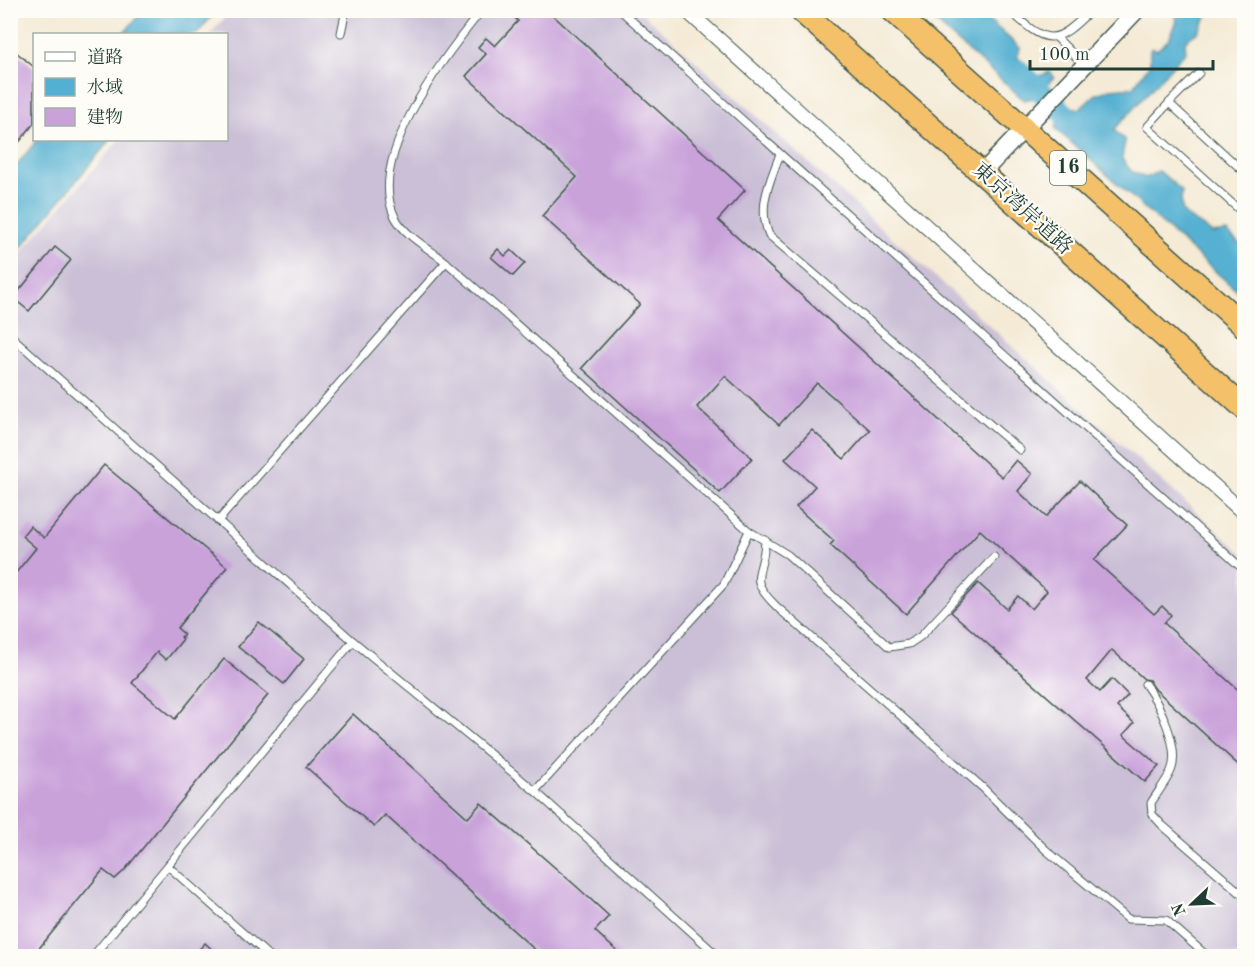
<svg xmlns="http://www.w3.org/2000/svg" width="1255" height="967" font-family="'Old Standard TT','Noto Serif JP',serif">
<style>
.industrial{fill:#cabfd6}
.water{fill:#54b0d2;stroke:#3a7683;stroke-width:1.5}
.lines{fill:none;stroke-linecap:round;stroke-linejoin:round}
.river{stroke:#54b0d2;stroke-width:22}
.building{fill:#c9a2da}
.service-casing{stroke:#3f574c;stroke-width:9}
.minor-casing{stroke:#3f574c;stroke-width:16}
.tertiary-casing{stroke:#3f574c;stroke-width:19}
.trunk-casing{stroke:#3f574c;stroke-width:25}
.service{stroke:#fff;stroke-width:7}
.minor{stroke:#fff;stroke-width:14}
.tertiary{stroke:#fff;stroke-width:16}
.trunk{stroke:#f4c16a;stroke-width:22}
.labels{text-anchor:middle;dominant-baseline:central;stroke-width:4.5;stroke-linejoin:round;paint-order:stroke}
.shield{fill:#fdfcf7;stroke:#62766e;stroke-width:1.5}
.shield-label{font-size:20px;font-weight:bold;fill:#1f3d34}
.street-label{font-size:21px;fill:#1f3d34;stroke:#fdfcf7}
</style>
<rect width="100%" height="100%" fill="#fdfcf7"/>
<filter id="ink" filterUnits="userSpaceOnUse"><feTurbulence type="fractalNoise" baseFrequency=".0167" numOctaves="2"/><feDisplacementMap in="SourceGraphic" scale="12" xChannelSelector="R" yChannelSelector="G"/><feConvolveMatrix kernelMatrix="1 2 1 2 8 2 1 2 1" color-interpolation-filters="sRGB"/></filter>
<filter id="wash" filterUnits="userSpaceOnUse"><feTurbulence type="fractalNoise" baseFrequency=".008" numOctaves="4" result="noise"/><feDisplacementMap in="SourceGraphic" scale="24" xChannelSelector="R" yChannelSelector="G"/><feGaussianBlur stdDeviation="1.35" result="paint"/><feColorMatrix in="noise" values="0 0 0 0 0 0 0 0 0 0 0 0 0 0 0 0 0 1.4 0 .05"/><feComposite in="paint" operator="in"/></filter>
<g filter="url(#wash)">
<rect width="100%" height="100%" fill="#f4ead5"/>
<path class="industrial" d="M 231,11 L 640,11 L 1244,555 L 1244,956 L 11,956 L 11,264 L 119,140 L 226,140 L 226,34 L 210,34 Z"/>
<g class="water">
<path d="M 1178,10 L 1210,11 L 1198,32 L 1185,41 L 1186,51 L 1114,130 L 1125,140 L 1122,159 L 1131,171 L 1146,178 L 1159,171 L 1182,191 C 1178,223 1191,214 1212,234 L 1227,232 L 1244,248 L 1244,297 L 1056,129 L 1058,118 L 1068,106 L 1080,109 L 1095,95 L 1110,89 L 1133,87 L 1150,64 L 1150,50 L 1152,47 L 1157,50 L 1169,39 L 1177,21 L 1174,14 Z"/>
<path d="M 143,11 L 143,10 L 216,11 L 197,34 L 123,34 Z"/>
<path d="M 923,11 L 979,11 L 1020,48 L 1017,57 L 1039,76 L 1050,72 L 1054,77 L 1034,98 L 1024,100 Z"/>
<path d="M 37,140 L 110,140 L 11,260 L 11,172 Z"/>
</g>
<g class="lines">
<path class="river" d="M 1018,70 L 1084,132"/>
</g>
<g id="blocks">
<g class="building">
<path d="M 507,10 L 547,10 L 745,190 L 718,220 L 1002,477 L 1016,460 L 1032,474 L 1018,491 L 1046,517 L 1080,481 L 1127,525 L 1094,560 L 1154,614 L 1162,606 L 1171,615 L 1164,623 L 1245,696 L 1237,708 L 1245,715 L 1245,771 L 1155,689 L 1149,680 L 1144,679 L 1112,650 L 1087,680 L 1100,692 L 1112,679 L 1128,695 L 1117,707 L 1134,723 L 1123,735 L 1159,766 L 1145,782 L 951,612 L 978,583 L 1007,609 L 1018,596 L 1032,609 L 1047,591 L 980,530 L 906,614 L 830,545 L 834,541 L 796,507 L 815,486 L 785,459 L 812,430 L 844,459 L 870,430 L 817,383 L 779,425 L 725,376 L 697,407 L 752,458 L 720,493 L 582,368 L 640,304 L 542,216 L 577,177 L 466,76 L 486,54 L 478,47 L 486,38 L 495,46 L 518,21 Z"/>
<path d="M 10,47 L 34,67 L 34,123 L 17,145 L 10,140 Z"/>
<path d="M 55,247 L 71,260 L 29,311 L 13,298 Z"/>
<path d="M 498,249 L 505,256 L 511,250 L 525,263 L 513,276 L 491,257 Z"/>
<path d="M 104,465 L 227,567 L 177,628 L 184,634 L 181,637 L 183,639 L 166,660 L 157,652 L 132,683 L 175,719 L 224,659 L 268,695 L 124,871 L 115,879 L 103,870 L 32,957 L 10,957 L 10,580 L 36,548 L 22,536 L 30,526 L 44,538 Z"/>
<path d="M 259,622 L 304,659 L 284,684 L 238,647 Z"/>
<path d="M 353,714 L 468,818 L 481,803 L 576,886 L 609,916 L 595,931 L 623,957 L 543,957 L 385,815 L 374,827 L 306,767 Z"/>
<path d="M 205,943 L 220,957 L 192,957 Z"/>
</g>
</g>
</g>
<g filter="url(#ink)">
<use href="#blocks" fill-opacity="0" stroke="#3f574c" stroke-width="1.5"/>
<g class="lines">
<defs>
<g id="service">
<path d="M 482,10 C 446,54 365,158 395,217 C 405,236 430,249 446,262 L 749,531 L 788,555 L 889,647 L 909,644 L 921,636 L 994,557"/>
<path d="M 620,10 L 1244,570"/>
<path d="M 1009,10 C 1047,45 1054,47 1091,10"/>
<path d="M 341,33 L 346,10"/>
<path d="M 1057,38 L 1084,65"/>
<path d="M 1169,103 L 1199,73"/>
<path d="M 780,154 C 770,182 757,206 769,235 L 1020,450"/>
<path d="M 1244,172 L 1169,103 L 1147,127 L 1244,214"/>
<path d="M 10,335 L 353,641 L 535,791 L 718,956"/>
<path d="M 218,521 L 446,262"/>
<path d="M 765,540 C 764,577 745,576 777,607 L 982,787 L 1046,850 L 1128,919 L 1166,920 L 1207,956"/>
<path d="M 1145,684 C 1159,703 1181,748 1171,771 C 1166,782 1157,793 1151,803 L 1152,814 L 1162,825 L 1244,896"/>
<path d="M 535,791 L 724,584 L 749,531"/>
<path d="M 169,867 L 269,956"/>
<path d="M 93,956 L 353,641"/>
</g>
<path id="minor" d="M 686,10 L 1244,513"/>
<path id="tertiary" d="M 982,173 L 1137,10"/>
<g id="trunk">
<path d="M 800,10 L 1244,408"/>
<path d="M 892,10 L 1244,326"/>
</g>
</defs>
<use href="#service" class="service-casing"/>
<use href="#minor" class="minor-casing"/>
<use href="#tertiary" class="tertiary-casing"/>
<use href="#trunk" class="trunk-casing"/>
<use href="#service" class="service"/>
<use href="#minor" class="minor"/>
<use href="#tertiary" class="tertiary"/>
<use href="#trunk" class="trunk"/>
</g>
</g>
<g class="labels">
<rect class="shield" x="1050" y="151" width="36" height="34" rx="4.5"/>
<g class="shield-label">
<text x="1068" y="168">16</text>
</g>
<g class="street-label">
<text transform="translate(1022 209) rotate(42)">東京湾岸道路</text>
</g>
</g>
<rect width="1255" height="967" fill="none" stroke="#fdfcf7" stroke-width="36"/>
<rect x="33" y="33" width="195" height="108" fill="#fdfcf7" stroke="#a4b0a9" stroke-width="1.5"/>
<rect x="45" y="52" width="30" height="9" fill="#ffffff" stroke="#a4b0a9" stroke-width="1.5"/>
<text x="87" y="63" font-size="18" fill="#1f3d34">道路</text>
<rect x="45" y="78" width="30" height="18" fill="#54b0d2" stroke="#a4b0a9" stroke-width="1.5"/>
<text x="87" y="93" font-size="18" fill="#1f3d34">水域</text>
<rect x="45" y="108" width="30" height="18" fill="#c9a2da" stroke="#a4b0a9" stroke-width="1.5"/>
<text x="87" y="123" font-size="18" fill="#1f3d34">建物</text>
<g transform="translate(1192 904) rotate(247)" stroke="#fdfcf7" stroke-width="4.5" paint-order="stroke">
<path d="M0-4.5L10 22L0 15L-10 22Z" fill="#1f3d34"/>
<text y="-9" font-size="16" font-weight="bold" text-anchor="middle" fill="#1f3d34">N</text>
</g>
<path d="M1030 60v9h183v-9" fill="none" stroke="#1f3d34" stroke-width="3"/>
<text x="1039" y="60" font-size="18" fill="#1f3d34" stroke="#fdfcf7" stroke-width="4.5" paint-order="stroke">100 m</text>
</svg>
